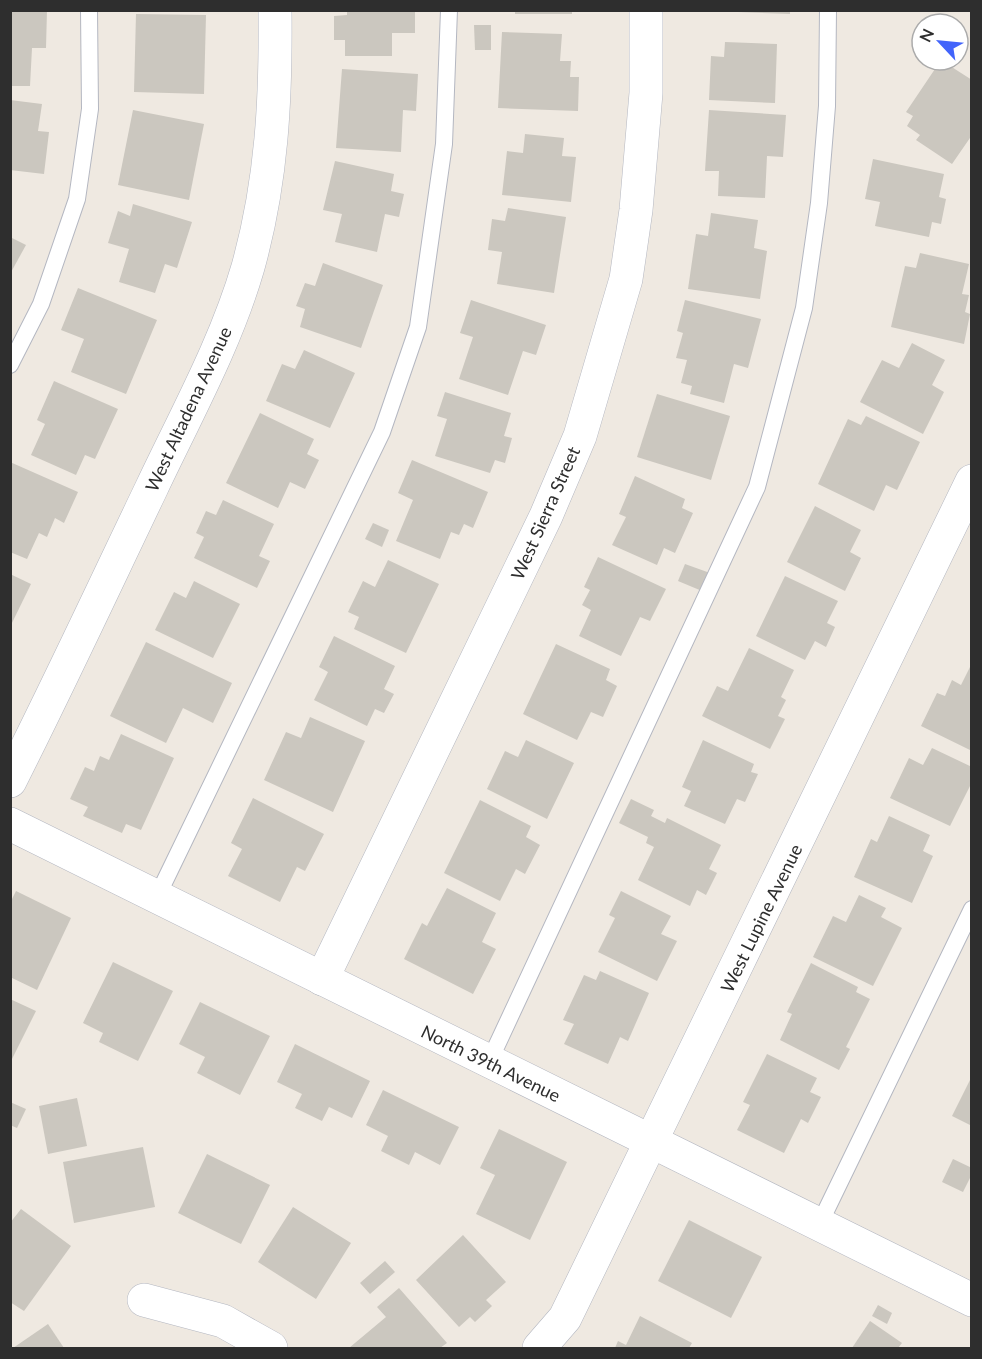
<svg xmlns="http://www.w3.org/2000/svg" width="982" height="1359" font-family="Lato,sans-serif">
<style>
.building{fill:#cbc7bf}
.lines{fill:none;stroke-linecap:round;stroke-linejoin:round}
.service-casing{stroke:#b4b7c1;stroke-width:18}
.minor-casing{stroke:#b4b7c1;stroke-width:34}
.tertiary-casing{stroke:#b4b7c1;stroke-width:34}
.service{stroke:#fff;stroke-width:16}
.minor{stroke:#fff;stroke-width:33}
.tertiary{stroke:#fff;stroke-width:33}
.labels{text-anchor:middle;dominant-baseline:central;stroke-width:5;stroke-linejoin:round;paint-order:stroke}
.street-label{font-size:18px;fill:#2e2e2e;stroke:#fff}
</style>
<rect width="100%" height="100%" fill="#efe9e1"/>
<g class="building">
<path d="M 10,10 L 47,10 L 46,48 L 32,48 L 30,86 L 10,86 Z"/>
<path d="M 347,10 L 415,10 L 415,33 L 392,33 L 392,56 L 345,56 L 345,40 L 334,40 L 334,16 L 347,15 Z"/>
<rect x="515" y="10" width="57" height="4"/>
<path d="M 738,10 L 790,10 L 790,14 L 738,12 Z"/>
<path d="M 136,14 L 206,15 L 204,94 L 134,92 Z"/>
<path d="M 474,25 L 491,25 L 491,50 L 475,50 Z"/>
<path d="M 502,32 L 562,34 L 560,61 L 571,61 L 570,77 L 579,77 L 578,111 L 498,108 Z"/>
<path d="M 725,42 L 777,44 L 775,103 L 709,100 L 711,56 L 724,57 Z"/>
<path d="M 947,64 L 972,80 L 972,135 L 952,164 L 916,140 L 920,135 L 907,126 L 913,116 L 906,112 L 937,66 L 943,70 Z"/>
<path d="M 342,69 L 418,74 L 416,111 L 403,110 L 401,152 L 336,148 Z"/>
<path d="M 10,100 L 42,104 L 38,131 L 49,132 L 44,174 L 10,170 Z"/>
<path d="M 133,110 L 204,124 L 189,200 L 118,185 Z"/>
<path d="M 709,110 L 786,115 L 783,157 L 767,156 L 765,198 L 718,196 L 719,171 L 705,171 Z"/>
<path d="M 525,134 L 564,138 L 562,156 L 576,157 L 571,202 L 502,195 L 507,151 L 523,153 Z"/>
<path d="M 873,159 L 944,174 L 939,197 L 946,199 L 941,224 L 932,222 L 929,237 L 875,226 L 880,202 L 865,199 Z"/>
<path d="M 335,161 L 394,174 L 391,191 L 404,194 L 399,217 L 385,214 L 377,252 L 335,242 L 342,214 L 323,210 Z"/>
<path d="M 133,204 L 192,222 L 177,268 L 165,264 L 155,293 L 119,282 L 129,249 L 108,243 L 118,211 L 130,216 Z"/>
<path d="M 508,208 L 566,217 L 554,293 L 497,284 L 502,252 L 488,250 L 492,219 L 505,221 Z"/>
<path d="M 711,213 L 758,220 L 754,248 L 767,251 L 760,299 L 688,289 L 696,234 L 708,236 Z"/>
<path d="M 10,237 L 26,245 L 10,274 Z"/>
<path d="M 920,253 L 969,264 L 962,294 L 969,295 L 965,312 L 970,314 L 964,344 L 891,327 L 905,266 L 916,268 Z"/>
<path d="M 323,263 L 383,285 L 361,348 L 300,327 L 305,309 L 296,306 L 305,283 L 315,286 Z"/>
<path d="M 78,288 L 157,320 L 126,394 L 71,372 L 84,339 L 61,330 Z"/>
<path d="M 471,300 L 546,325 L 536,355 L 523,351 L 508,395 L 459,379 L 473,337 L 460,333 Z"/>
<path d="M 685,300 L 761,319 L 748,368 L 734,364 L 724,403 L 690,394 L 692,386 L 681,383 L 687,360 L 676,358 L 683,333 L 677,331 Z"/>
<path d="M 912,343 L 945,360 L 932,385 L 944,392 L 923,434 L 860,402 L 882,360 L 899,368 Z"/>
<path d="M 304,350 L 355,373 L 330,428 L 266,401 L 282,364 L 295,369 Z"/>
<path d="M 54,381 L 118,409 L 95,459 L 85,455 L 76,475 L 31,455 L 45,424 L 37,420 Z"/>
<path d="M 445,392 L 511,413 L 504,436 L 512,438 L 505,463 L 495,460 L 490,473 L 435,456 L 447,419 L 437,416 Z"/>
<path d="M 657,394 L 730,416 L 711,480 L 637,457 Z"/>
<path d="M 260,413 L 314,439 L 307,454 L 319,460 L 305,489 L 290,482 L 278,508 L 226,483 Z"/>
<path d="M 866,416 L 920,442 L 897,490 L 886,485 L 874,511 L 818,484 L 848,419 L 861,425 Z"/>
<path d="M 412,460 L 488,492 L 473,528 L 464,524 L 459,535 L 451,532 L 440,559 L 396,541 L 413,500 L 398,493 Z"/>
<path d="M 10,462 L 78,492 L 64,523 L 55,518 L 47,537 L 39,533 L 27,559 L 10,552 Z"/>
<path d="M 635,476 L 685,499 L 682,508 L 693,513 L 675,553 L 664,548 L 657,565 L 612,545 L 626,517 L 619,514 Z"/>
<path d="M 223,500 L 274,524 L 259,556 L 270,561 L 257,588 L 194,558 L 204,537 L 196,533 L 206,511 L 216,515 Z"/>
<path d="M 815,506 L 861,530 L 850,552 L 861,558 L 845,591 L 787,562 Z"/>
<path d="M 373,523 L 389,530 L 382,547 L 365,539 Z"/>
<path d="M 598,557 L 666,589 L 650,621 L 640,617 L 621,656 L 579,636 L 591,610 L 582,605 L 590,590 L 584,587 Z"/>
<path d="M 388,560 L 439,584 L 406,653 L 354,629 L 359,617 L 348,612 L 363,581 L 375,587 Z"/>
<path d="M 685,564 L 710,573 L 702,591 L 678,581 Z"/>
<path d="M 10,574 L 31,584 L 10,627 Z"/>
<path d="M 785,576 L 838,601 L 827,623 L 835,627 L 826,647 L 815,641 L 805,660 L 756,636 Z"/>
<path d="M 194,581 L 240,604 L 213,658 L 155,630 L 174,592 L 186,598 Z"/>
<path d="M 334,636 L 395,666 L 384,689 L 394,694 L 384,713 L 375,709 L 367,726 L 314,700 L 328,672 L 319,667 Z"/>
<path d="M 146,642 L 232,683 L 213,723 L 183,708 L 166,743 L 110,716 Z"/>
<path d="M 556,644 L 610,669 L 606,680 L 617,686 L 603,717 L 591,712 L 577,740 L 523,714 Z"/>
<path d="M 749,648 L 794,670 L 781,697 L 786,700 L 778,716 L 785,719 L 770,749 L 702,716 L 717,686 L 728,691 Z"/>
<path d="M 972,663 L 972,751 L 921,726 L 937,693 L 945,696 L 952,680 L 961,685 Z"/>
<path d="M 310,717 L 365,741 L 333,812 L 264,780 L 286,732 L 301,738 Z"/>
<path d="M 121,734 L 174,758 L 141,830 L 126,824 L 122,833 L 83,816 L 88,807 L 70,799 L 85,767 L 94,771 L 100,756 L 109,760 Z"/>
<path d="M 526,740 L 574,763 L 547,819 L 487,789 L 505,751 L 518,757 Z"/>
<path d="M 703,740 L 754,764 L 751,772 L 758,774 L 745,802 L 737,799 L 725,824 L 684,806 L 691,791 L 682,787 Z"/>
<path d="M 932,748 L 972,767 L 972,782 L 950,826 L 890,798 L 909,758 L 923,765 Z"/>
<path d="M 253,798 L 324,834 L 305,871 L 297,867 L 280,902 L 228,876 L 242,849 L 231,843 Z"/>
<path d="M 631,799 L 654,810 L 651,816 L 665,823 L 667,818 L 721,845 L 709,869 L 717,873 L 706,895 L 697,890 L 690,906 L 638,880 L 654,847 L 646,843 L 648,837 L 619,823 Z"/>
<path d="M 480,800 L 531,826 L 526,837 L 540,845 L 525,874 L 516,869 L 500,901 L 444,873 Z"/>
<path d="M 889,816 L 930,835 L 923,851 L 933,856 L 912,903 L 854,877 L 871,839 L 877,842 Z"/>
<path d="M 447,888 L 496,913 L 482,942 L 496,949 L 473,994 L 404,959 L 422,923 L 427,926 Z"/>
<path d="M 16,891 L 71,918 L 37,990 L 10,977 L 10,903 Z"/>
<path d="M 621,891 L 671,916 L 661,934 L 677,941 L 657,981 L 598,952 L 615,918 L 609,915 Z"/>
<path d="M 859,895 L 886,908 L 881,917 L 902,928 L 873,986 L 813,957 L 833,916 L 846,922 Z"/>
<path d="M 113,962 L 173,991 L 138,1061 L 99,1042 L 103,1033 L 83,1023 Z"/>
<path d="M 811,963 L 858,987 L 856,992 L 870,999 L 846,1047 L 850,1049 L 839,1070 L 780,1040 L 792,1014 L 787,1012 Z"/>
<path d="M 600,971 L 649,993 L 628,1041 L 620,1037 L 608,1064 L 564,1044 L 574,1024 L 563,1020 L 584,975 L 596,980 Z"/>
<path d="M 10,999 L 36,1011 L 10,1063 Z"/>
<path d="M 200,1002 L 270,1036 L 240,1095 L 197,1073 L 205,1057 L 179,1044 Z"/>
<path d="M 295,1044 L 370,1081 L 352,1118 L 329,1107 L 322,1121 L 295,1108 L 302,1094 L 277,1082 Z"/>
<path d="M 767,1054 L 817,1078 L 810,1092 L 821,1097 L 808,1123 L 801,1119 L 784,1153 L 737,1130 L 750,1105 L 743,1102 Z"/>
<path d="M 972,1076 L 972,1126 L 952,1116 Z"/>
<path d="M 383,1090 L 459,1127 L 440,1165 L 415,1152 L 409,1165 L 381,1151 L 388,1136 L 366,1125 Z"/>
<path d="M 77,1098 L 87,1146 L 48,1154 L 39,1106 Z"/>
<path d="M 10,1102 L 26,1109 L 17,1128 L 10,1125 Z"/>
<path d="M 499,1129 L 567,1162 L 530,1240 L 476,1214 L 495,1175 L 480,1168 Z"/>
<path d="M 143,1147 L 155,1207 L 74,1223 L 63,1162 Z"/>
<path d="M 207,1154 L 270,1185 L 241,1244 L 178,1213 Z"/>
<path d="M 953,1159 L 972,1168 L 972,1174 L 963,1192 L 942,1182 Z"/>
<path d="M 293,1207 L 351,1243 L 316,1299 L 258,1262 Z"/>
<path d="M 21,1209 L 71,1246 L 24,1311 L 10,1302 L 10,1223 Z"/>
<path d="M 689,1220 L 762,1257 L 731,1318 L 658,1281 Z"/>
<path d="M 463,1235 L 506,1282 L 486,1300 L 492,1306 L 475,1322 L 470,1317 L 459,1327 L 416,1280 Z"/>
<path d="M 385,1261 L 395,1272 L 370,1294 L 360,1283 Z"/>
<path d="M 399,1288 L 447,1343 L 440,1348 L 349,1348 L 386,1317 L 377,1307 Z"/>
<path d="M 878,1305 L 892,1313 L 887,1324 L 872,1316 Z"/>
<path d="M 640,1316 L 692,1343 L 689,1348 L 615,1348 L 618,1341 L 626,1345 Z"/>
<path d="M 870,1321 L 902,1343 L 898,1348 L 852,1348 Z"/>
<path d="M 48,1324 L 64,1348 L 13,1348 Z"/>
</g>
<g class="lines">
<defs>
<g id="service">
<path d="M 10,365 L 41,304 L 77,199 L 90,109 L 89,10"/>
<path d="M 157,897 L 382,432 L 418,327 L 444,144 L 449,10"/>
<path d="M 489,1062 L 757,487 L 804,308 L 819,203 L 827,106 L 828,10"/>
<path d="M 819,1225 L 972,909"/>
</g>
<g id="minor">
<path d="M 10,781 C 59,684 105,585 152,487 C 186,415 226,343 248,267 C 272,181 276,99 275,10"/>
<path d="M 322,979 L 546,516 L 580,436 L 626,279 L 636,210 L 646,93 L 646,10"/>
<path d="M 144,1300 L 223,1321 L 271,1348"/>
<path d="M 539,1348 L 565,1318 L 972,481"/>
</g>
<path id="tertiary" d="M 10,824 L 972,1300"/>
</defs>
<use href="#service" class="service-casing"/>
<use href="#minor" class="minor-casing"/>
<use href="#tertiary" class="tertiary-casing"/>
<use href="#service" class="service"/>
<use href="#minor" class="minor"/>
<use href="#tertiary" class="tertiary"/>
</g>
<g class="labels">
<g class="street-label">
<text transform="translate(188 409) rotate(-65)">West Altadena Avenue</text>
<text transform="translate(545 513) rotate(-66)">West Sierra Street</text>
<text transform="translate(761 918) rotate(-64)">West Lupine Avenue</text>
<text transform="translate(491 1063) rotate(26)">North 39th Avenue</text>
</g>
</g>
<rect width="982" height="1359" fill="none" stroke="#2e2e2e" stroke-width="24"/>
<g transform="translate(940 42) rotate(296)"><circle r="28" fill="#ffffff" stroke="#ababab" stroke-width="1.5"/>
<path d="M0-4.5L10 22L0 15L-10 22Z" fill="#4264fb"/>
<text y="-9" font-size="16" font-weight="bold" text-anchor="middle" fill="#2e2e2e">N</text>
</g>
</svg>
